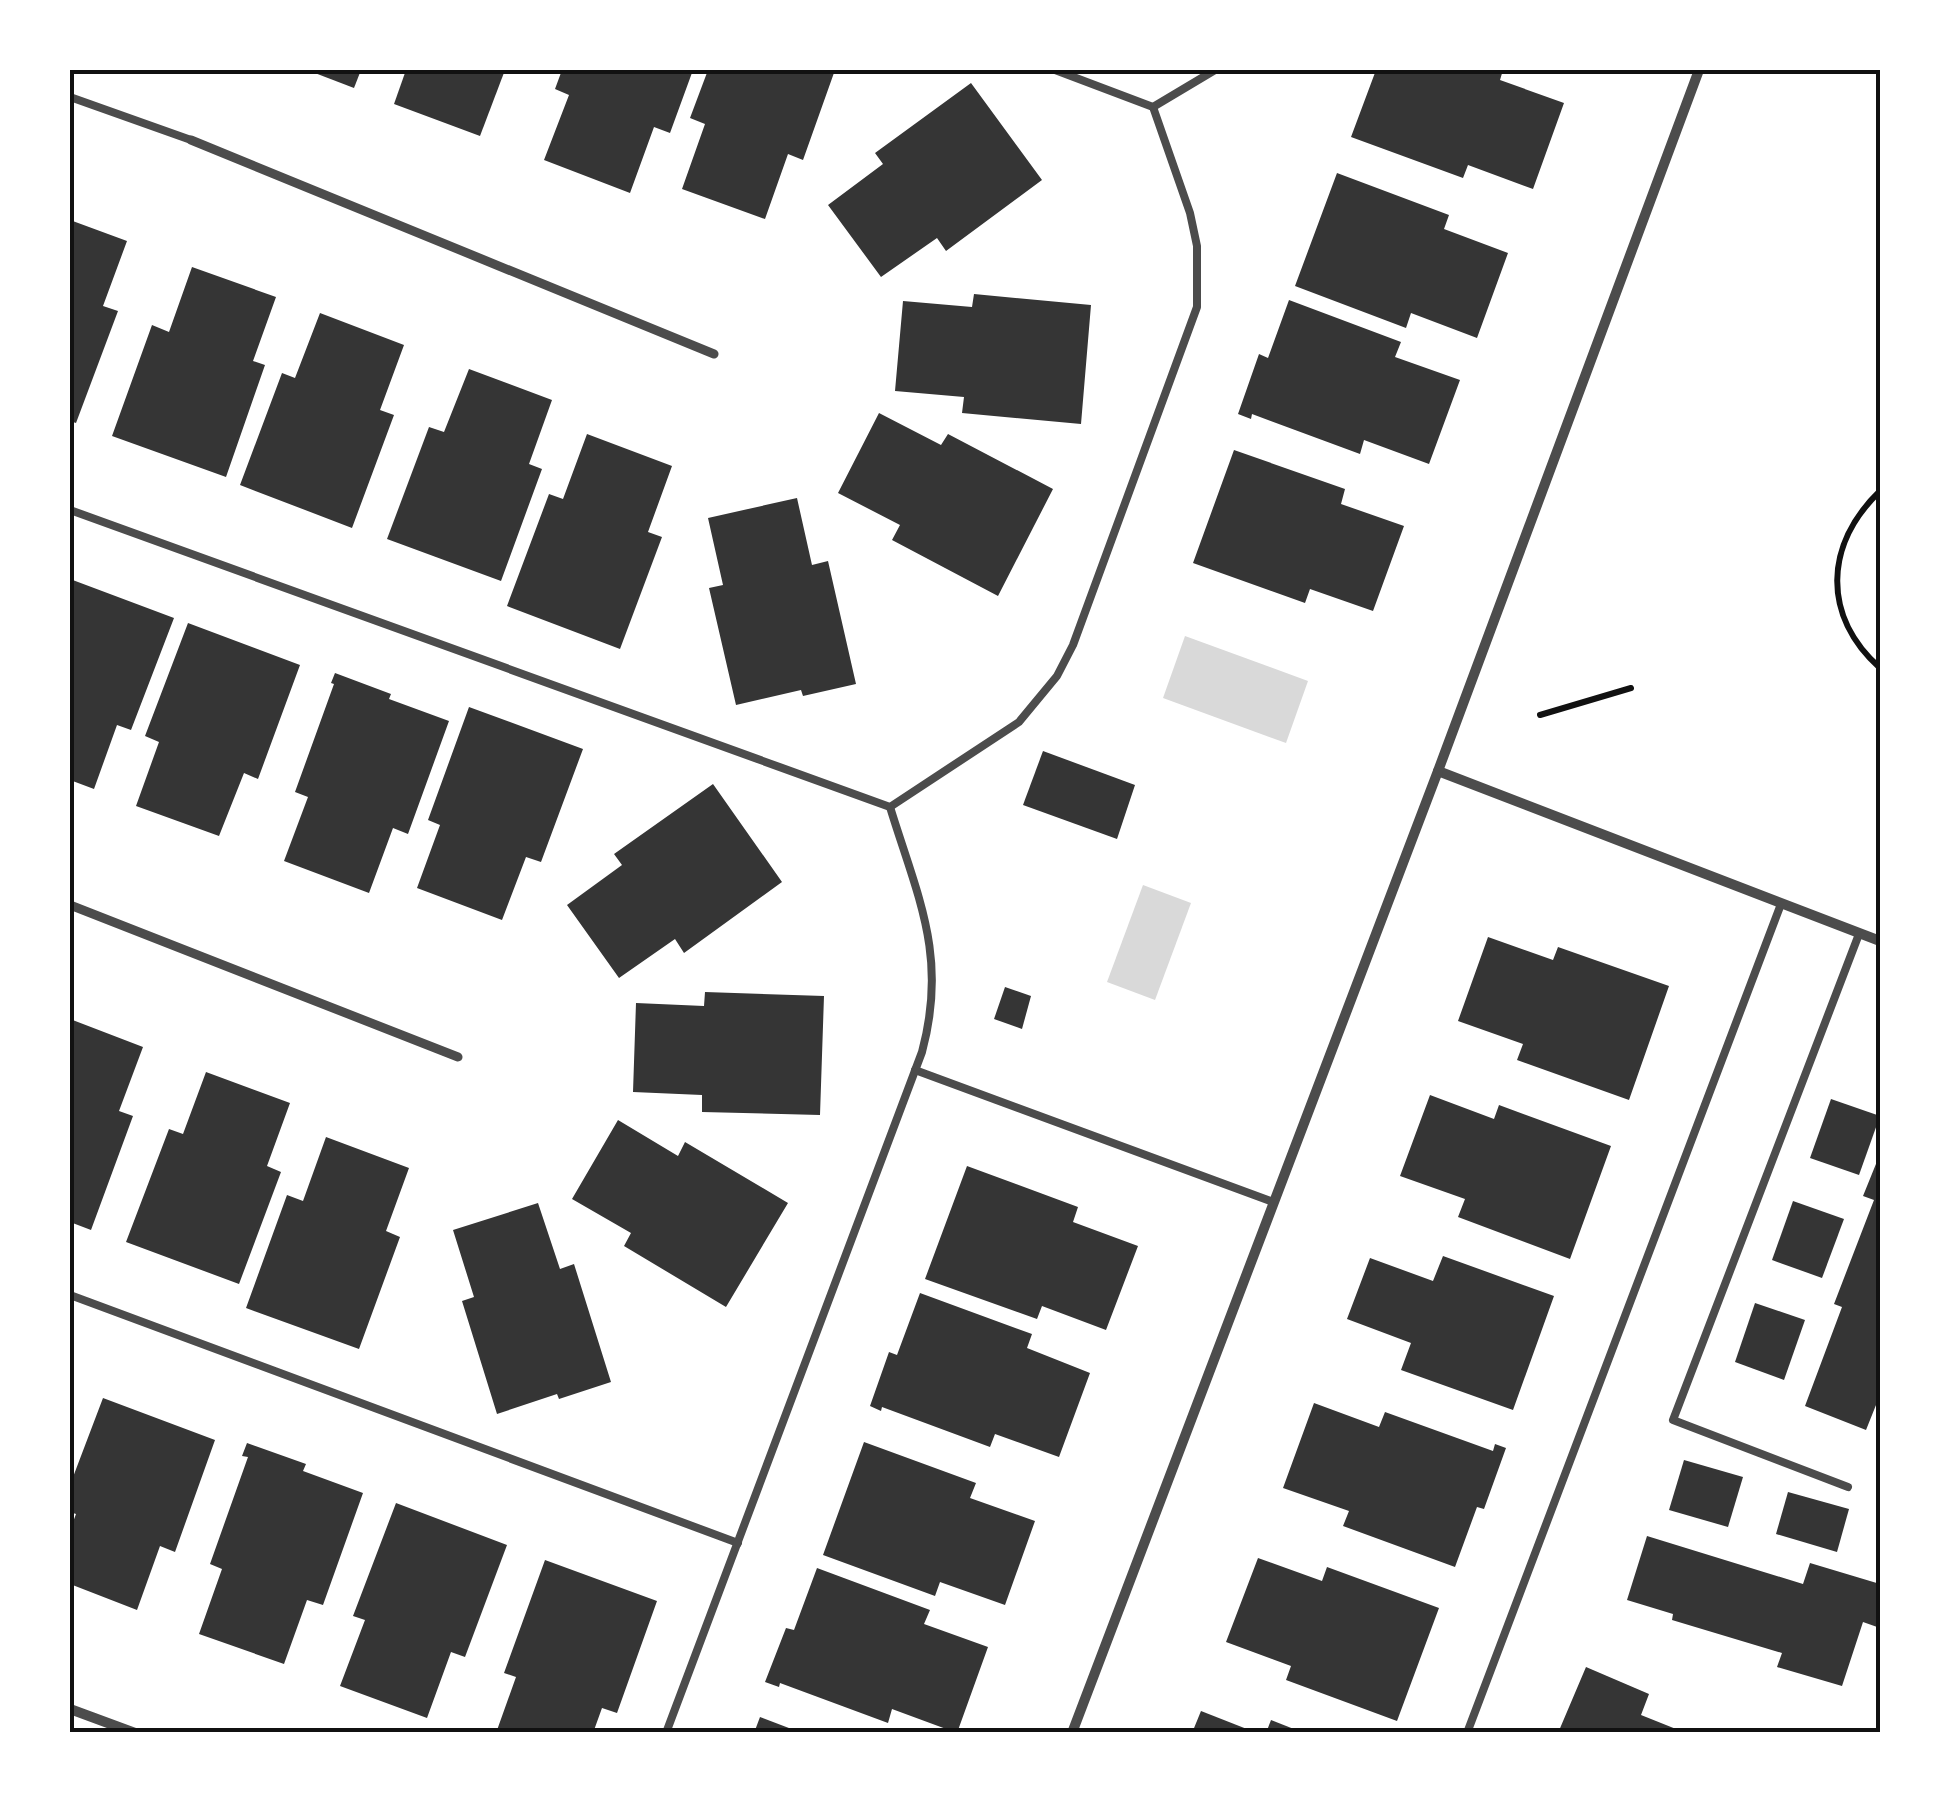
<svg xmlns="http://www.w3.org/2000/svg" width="1950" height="1803" font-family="'Open Sans',sans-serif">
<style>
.water{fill:#d9d9d9}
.building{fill:#353535}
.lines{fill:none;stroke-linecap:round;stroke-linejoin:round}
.path{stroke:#111;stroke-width:6}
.service{stroke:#4c4c4c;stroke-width:8}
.pedestrian{stroke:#4c4c4c;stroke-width:9}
.minor{stroke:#4c4c4c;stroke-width:10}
.neatline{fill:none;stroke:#111;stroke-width:4}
</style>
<rect width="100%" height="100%" fill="#fff"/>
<g class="water">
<path d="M 1185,636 L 1308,681 L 1286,743 L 1163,698 Z"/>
<path d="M 1143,885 L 1191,903 L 1155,1000 L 1107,982 Z"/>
</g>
<g class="building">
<path d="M 307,70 L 361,70 L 354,88 Z"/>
<path d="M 406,70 L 505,70 L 480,136 L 394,104 Z"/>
<path d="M 562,70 L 693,70 L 670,133 L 654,127 L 630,193 L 544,160 L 569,95 L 555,89 Z"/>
<path d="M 708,70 L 835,70 L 803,160 L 788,154 L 765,219 L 682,189 L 705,124 L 690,118 Z"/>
<path d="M 1376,70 L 1503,70 L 1500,80 L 1564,103 L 1533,189 L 1468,165 L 1463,178 L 1351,137 Z"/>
<path d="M 971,83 L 1042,180 L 946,251 L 937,238 L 881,277 L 828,205 L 883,164 L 875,153 Z"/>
<path d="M 1337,173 L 1449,215 L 1444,229 L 1508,253 L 1477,338 L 1411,313 L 1406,328 L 1295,286 Z"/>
<path d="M 70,220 L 127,241 L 103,306 L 118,311 L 76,423 L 70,421 Z"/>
<path d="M 192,267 L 276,297 L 253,361 L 265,365 L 226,477 L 112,436 L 152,325 L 169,332 Z"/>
<path d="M 974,294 L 1091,305 L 1081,424 L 962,413 L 964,397 L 895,391 L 903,301 L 972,307 Z"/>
<path d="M 1289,300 L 1401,342 L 1395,357 L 1460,380 L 1429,464 L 1364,440 L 1360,454 L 1252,414 L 1251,419 L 1238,414 L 1259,354 L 1268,358 Z"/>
<path d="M 320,313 L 404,345 L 380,410 L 394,415 L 352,528 L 240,485 L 282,373 L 295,378 Z"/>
<path d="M 469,369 L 552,400 L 529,464 L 542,469 L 501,581 L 387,539 L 429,427 L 444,432 Z"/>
<path d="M 879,413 L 941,445 L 948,434 L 1053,489 L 998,596 L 892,540 L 900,525 L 838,493 Z"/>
<path d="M 587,434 L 672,466 L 648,532 L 662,537 L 620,649 L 507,606 L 549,494 L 563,499 Z"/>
<path d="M 1234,450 L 1345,489 L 1341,504 L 1404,526 L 1373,611 L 1310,589 L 1305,603 L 1193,563 Z"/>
<path d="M 797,498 L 812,565 L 828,561 L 856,684 L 803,696 L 801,690 L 736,705 L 709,588 L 723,585 L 708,518 Z"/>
<path d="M 70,579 L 174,618 L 131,730 L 117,725 L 94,789 L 70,780 Z"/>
<path d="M 188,623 L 300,665 L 258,779 L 244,773 L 219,836 L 136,806 L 159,742 L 145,736 Z"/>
<path d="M 335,673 L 391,694 L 389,699 L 449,721 L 408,834 L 393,828 L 369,893 L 284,861 L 308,797 L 295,792 L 334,684 L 331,683 Z"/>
<path d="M 469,707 L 583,749 L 541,862 L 526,857 L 502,920 L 417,888 L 440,825 L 428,820 Z"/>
<path d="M 1043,751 L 1135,785 L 1117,839 L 1023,805 Z"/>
<path d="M 713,784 L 782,882 L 684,953 L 675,939 L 619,978 L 567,905 L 622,865 L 614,854 Z"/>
<path d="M 1488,937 L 1553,960 L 1558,947 L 1669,986 L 1629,1100 L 1517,1060 L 1523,1044 L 1458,1021 Z"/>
<path d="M 1005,987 L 1031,996 L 1022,1029 L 994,1019 Z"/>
<path d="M 705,992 L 824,996 L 820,1115 L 702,1112 L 702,1095 L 633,1092 L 636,1003 L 704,1006 Z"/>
<path d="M 70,1019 L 143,1047 L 119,1111 L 133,1116 L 91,1230 L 70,1222 Z"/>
<path d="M 206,1072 L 290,1103 L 267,1166 L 281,1172 L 239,1284 L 126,1242 L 169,1129 L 183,1134 Z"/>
<path d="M 1430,1095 L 1494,1119 L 1499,1105 L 1611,1146 L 1570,1259 L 1458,1217 L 1465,1199 L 1400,1176 Z"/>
<path d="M 1831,1099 L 1880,1116 L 1859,1175 L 1810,1158 Z"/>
<path d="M 618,1120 L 678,1156 L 685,1142 L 788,1203 L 726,1307 L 624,1246 L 631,1233 L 572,1199 Z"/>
<path d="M 326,1137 L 409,1168 L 386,1231 L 400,1237 L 359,1349 L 246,1308 L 287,1195 L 303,1201 Z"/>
<path d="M 1880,1154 L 1880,1395 L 1866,1430 L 1805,1406 L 1842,1307 L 1834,1304 L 1874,1200 L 1863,1196 Z"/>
<path d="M 967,1166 L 1078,1207 L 1073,1222 L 1138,1246 L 1106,1330 L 1042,1306 L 1037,1319 L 925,1279 Z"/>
<path d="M 1793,1201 L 1844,1219 L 1822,1278 L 1772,1260 Z"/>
<path d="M 538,1203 L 560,1269 L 574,1264 L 611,1382 L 559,1399 L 557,1394 L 497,1414 L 462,1301 L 474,1297 L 453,1230 Z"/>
<path d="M 1443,1256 L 1554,1296 L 1513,1410 L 1401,1370 L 1411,1343 L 1347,1319 L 1370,1258 L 1433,1281 Z"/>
<path d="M 920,1293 L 1032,1334 L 1027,1348 L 1090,1373 L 1059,1457 L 995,1434 L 990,1447 L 882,1407 L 881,1411 L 870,1406 L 889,1352 L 897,1355 Z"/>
<path d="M 1755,1303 L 1805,1320 L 1784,1380 L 1735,1362 Z"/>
<path d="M 103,1398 L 215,1440 L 175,1552 L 160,1546 L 137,1610 L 70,1584 L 70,1530 L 76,1514 L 70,1512 L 70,1485 Z"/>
<path d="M 1314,1403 L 1379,1427 L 1385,1412 L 1493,1451 L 1495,1444 L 1506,1448 L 1484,1509 L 1477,1507 L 1455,1567 L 1343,1526 L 1349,1511 L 1283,1488 Z"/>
<path d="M 864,1442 L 976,1483 L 970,1498 L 1035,1521 L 1005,1605 L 940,1582 L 935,1596 L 823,1555 Z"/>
<path d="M 247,1443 L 306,1464 L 303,1471 L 363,1493 L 323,1605 L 307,1600 L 284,1664 L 199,1634 L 222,1569 L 210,1564 L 248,1457 L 242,1456 Z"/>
<path d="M 1684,1460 L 1743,1477 L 1728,1527 L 1669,1510 Z"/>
<path d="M 1788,1492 L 1849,1509 L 1837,1552 L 1776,1534 Z"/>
<path d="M 396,1503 L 507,1545 L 465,1657 L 451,1652 L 427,1718 L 340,1686 L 365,1620 L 353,1616 Z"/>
<path d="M 1647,1536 L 1803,1584 L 1810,1563 L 1880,1584 L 1880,1628 L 1863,1622 L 1842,1686 L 1777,1667 L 1782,1653 L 1672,1620 L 1673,1614 L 1627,1600 Z"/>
<path d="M 1258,1558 L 1322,1581 L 1327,1567 L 1439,1608 L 1397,1721 L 1286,1680 L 1291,1666 L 1226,1642 Z"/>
<path d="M 545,1560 L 657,1601 L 617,1713 L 602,1708 L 593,1733 L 496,1733 L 516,1677 L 504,1673 Z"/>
<path d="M 817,1568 L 930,1610 L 924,1624 L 988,1647 L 957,1733 L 892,1709 L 888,1723 L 780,1683 L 779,1687 L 765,1682 L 786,1628 L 794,1630 Z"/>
<path d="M 1586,1667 L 1649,1694 L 1641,1715 L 1686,1733 L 1558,1733 Z"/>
<path d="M 1201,1711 L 1257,1733 L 1192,1733 Z"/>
<path d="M 760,1717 L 802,1733 L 754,1733 Z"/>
<path d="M 1271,1720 L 1304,1733 L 1266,1733 Z"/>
</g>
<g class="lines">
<g class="path">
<path d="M 1880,491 C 1824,545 1822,616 1880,668"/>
<path d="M 1540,715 L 1631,688"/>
</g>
<g class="service">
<path d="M 1055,70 L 1153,107 L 1215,70"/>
<path d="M 70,97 L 191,140"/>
<path d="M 70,510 L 890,807 L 1019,722 L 1057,676 L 1073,645 L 1197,307 L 1197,246 L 1190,213 L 1153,107"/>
<path d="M 915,1070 L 1273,1202"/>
<path d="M 70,1295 L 738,1543"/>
<path d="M 1848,1487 L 1673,1420 L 1859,934"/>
<path d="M 666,1733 L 922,1052 C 948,956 918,898 890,807"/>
<path d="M 1467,1733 L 1781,904"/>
</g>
<g class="pedestrian">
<path d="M 191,140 L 714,354"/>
<path d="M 70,905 L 458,1057"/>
</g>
<g class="minor">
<path d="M 1438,771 L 1880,941"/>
<path d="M 70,1709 L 135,1733"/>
<path d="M 1072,1733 L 1438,771 L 1699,70"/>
</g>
</g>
<rect width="1950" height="1803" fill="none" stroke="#ffffff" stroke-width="145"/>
<rect x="72" y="72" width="1806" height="1658" class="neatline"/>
</svg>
